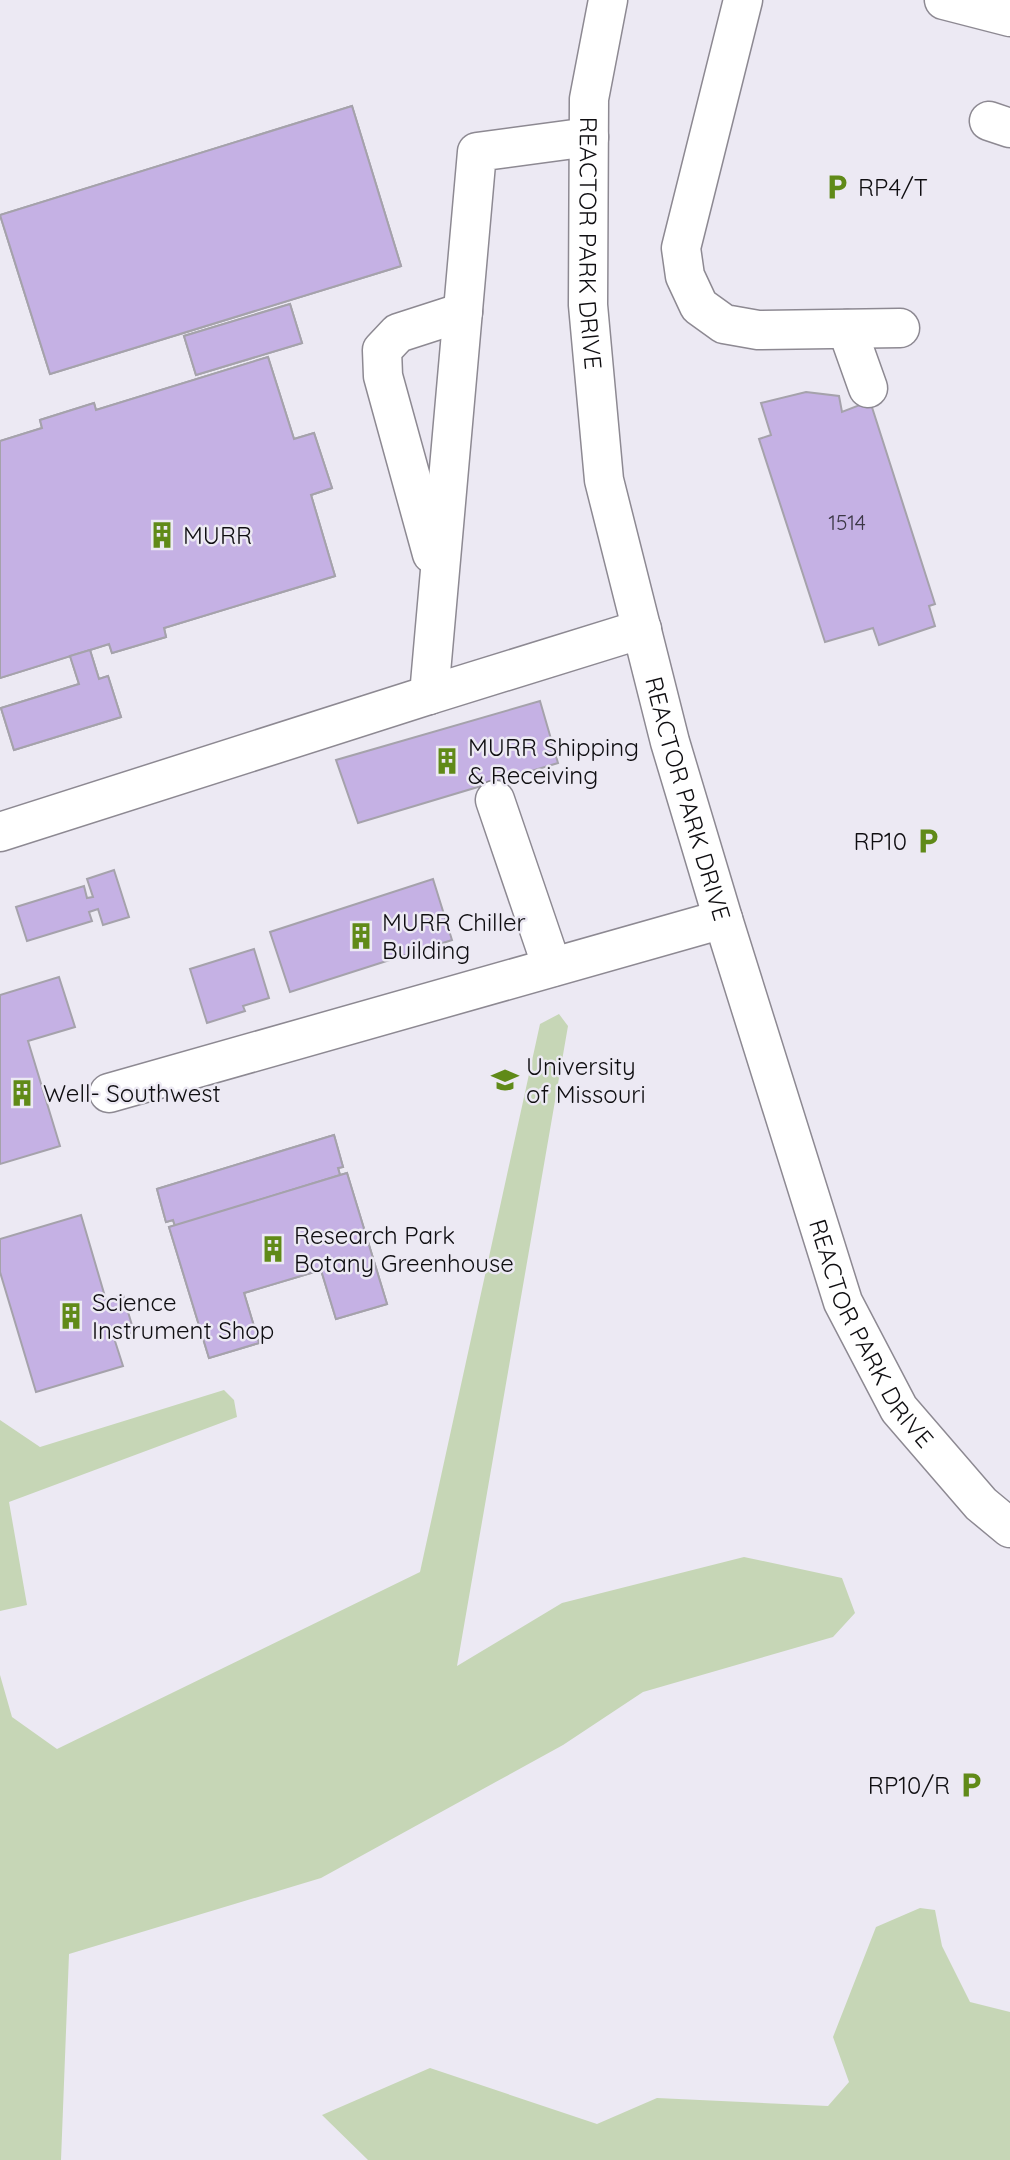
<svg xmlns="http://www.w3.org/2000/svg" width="1010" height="2160" font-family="Quicksand,sans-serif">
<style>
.green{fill:#c6d6b6}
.building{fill:#c5b1e4;stroke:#a5a2ab;stroke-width:2}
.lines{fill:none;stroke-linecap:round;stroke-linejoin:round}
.minor-casing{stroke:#8d8992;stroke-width:41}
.minor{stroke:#fff;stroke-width:38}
.labels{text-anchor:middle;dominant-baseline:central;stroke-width:5;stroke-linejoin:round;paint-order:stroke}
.number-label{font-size:21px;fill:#3c3746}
.poi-label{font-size:24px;fill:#0f0e11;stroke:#ece9f3;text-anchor:start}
.street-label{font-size:24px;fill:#0f0e11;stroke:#ece9f3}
</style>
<rect width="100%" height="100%" fill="#ece9f3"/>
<g class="green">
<path d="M 559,1014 L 568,1026 L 457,1666 L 562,1603 L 744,1557 L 842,1578 L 855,1613 L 833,1637 L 643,1692 L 563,1745 L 321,1878 L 69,1954 L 61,2160 L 0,2160 L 0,1675 L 12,1717 L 57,1749 L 420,1572 L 540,1024 Z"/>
<path d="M 224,1390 L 234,1400 L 237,1417 L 9,1502 L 27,1605 L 0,1611 L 0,1420 L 40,1447 Z"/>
<path d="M 920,1908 L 935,1910 L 942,1946 L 970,2002 L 1010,2012 L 1010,2160 L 368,2160 L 322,2115 L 430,2068 L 597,2124 L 657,2098 L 828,2106 L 849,2082 L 833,2037 L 876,1927 Z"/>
</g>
<g class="building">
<path d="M 352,106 L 401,266 L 50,374 L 0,215 Z"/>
<path d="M 352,106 L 401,266 L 50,374 L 0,215 Z"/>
<path d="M 290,304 L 302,343 L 196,375 L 184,336 Z"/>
<path d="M 290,304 L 302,343 L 196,375 L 184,336 Z"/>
<path d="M 268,357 L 294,439 L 314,433 L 332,488 L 311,495 L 335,576 L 164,628 L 166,637 L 112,653 L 109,644 L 90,650 L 99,679 L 108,676 L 121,717 L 14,750 L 1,708 L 79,684 L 70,656 L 0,678 L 0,441 L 42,428 L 40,420 L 94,403 L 96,410 Z"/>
<path d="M 268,357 L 294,439 L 314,433 L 332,488 L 311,495 L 335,576 L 164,628 L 166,637 L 112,653 L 109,644 L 0,678 L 0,441 L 42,428 L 40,420 L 94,403 L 96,410 Z"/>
<path d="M 806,392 L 839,396 L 842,412 L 870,401 L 935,604 L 929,606 L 935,626 L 879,645 L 873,628 L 825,642 L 759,439 L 771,435 L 761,403 Z"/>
<path d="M 90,650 L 99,679 L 108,676 L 121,717 L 14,750 L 1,708 L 79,684 L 70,656 Z"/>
<path d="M 540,701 L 558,763 L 358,823 L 336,760 Z"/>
<path d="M 114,870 L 129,917 L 103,925 L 98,909 L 89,912 L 92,921 L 27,941 L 16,907 L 84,886 L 87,898 L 93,897 L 87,879 Z"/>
<path d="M 433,879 L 452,940 L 290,992 L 270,932 Z"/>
<path d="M 254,949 L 269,998 L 243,1006 L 245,1011 L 207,1023 L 190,969 Z"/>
<path d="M 59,977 L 75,1027 L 28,1041 L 60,1146 L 0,1164 L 0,995 Z"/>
<path d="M 334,1135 L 343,1167 L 338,1168 L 340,1175 L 347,1173 L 387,1304 L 336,1319 L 321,1270 L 244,1293 L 259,1343 L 209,1358 L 169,1227 L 175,1226 L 173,1220 L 166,1222 L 157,1189 Z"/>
<path d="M 334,1135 L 343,1167 L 338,1168 L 340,1175 L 175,1226 L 173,1220 L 166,1222 L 157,1189 Z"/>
<path d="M 347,1173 L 387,1304 L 336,1319 L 321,1270 L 244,1293 L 259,1343 L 209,1358 L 169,1227 Z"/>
<path d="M 81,1215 L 106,1300 L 123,1295 L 134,1332 L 114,1338 L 123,1366 L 36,1392 L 0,1272 L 0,1239 Z"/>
</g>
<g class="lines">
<defs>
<g id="minor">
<path id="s1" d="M 608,0 L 589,99 L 588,305 L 604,480 L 670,742 L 723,919 L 843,1302 L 899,1409 L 981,1504 L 1010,1528"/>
<path d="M 743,0 L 681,248 L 685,276 L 699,306 L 724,324 L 758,330 L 900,328"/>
<path d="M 944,0 L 1010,17"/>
<path d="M 989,121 L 1010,128"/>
<path d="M 847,329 L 868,388"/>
<path d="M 432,554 L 383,376 L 382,350 L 398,333 L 463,312"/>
<path d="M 429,695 L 642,629"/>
<path d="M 495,800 L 552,967"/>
<path d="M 0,832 L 429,695 L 477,152 L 589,137"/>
<path d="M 109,1093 L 723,919"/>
</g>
</defs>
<use href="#minor" class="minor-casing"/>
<use href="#minor" class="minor"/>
</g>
<defs>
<symbol id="parking-bare" viewBox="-9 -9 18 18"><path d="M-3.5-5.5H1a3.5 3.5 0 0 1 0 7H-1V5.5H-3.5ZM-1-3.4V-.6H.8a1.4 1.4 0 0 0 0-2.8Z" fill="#608a18" stroke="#ece9f3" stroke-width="2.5" paint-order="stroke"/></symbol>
<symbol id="building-bare" viewBox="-9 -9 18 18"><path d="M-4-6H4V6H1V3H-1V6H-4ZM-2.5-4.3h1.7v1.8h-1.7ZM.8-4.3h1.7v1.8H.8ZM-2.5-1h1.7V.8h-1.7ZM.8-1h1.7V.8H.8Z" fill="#608a18" stroke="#ece9f3" stroke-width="2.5" paint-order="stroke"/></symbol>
<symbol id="university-bare" viewBox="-9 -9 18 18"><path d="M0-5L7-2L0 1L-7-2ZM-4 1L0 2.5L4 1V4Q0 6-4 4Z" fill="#608a18" stroke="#ece9f3" stroke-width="2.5" paint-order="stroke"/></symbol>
</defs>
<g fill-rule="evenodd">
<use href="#parking-bare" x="818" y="168" width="38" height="38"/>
<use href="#building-bare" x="143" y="516" width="38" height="38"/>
<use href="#building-bare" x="428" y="742" width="38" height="38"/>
<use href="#parking-bare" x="909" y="822" width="38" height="38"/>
<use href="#building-bare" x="342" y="917" width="38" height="38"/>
<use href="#university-bare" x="486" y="1061" width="38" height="38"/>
<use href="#building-bare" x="3" y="1074" width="38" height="38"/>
<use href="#building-bare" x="254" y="1230" width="38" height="38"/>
<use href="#building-bare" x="52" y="1297" width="38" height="38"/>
<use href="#parking-bare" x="952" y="1766" width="38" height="38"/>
</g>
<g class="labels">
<g class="number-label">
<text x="847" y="522">1514</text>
</g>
<g class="poi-label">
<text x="858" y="187">RP4/T</text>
<text x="183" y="535">MURR</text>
<text x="468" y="747">MURR Shipping<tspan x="468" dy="28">&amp; Receiving</tspan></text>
<text x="907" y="841" text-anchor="end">RP10</text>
<text x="382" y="922">MURR Chiller<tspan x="382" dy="28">Building</tspan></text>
<text x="526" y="1066">University<tspan x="526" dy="28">of Missouri</tspan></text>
<text x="43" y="1093">Well- Southwest</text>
<text x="294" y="1235">Research Park<tspan x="294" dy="28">Botany Greenhouse</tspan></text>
<text x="92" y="1302">Science<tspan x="92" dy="28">Instrument Shop</tspan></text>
<text x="950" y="1785" text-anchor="end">RP10/R</text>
</g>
<g class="street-label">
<text stroke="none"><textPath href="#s1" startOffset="245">REACTOR PARK DRIVE</textPath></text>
<text stroke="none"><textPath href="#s1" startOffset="812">REACTOR PARK DRIVE</textPath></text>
<text stroke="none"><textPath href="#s1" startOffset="1379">REACTOR PARK DRIVE</textPath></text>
</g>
</g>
</svg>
